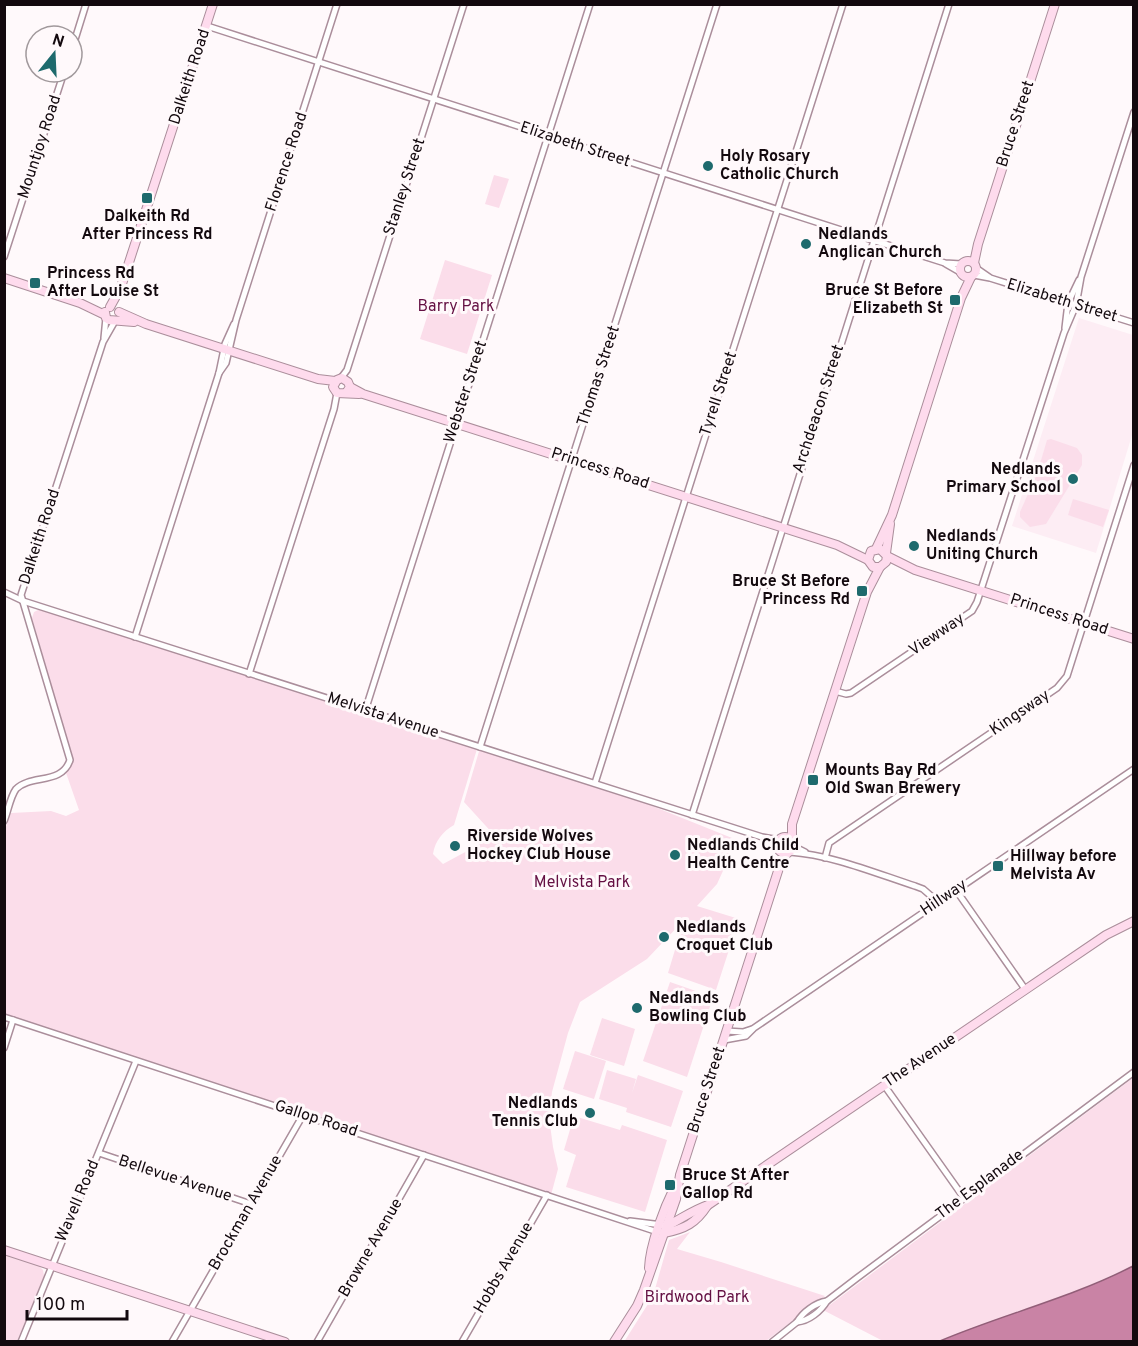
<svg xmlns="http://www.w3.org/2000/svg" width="1138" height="1346" font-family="Overpass,sans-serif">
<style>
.built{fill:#fdedf4}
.green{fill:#fbddea}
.water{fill:#c983a5;stroke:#925e78;stroke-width:1.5}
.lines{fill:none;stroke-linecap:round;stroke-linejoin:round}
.street-casing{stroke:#ab8e9b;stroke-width:8}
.secondary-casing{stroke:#ab8e9b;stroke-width:10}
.street{stroke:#fff;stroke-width:5}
.secondary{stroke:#fedbed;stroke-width:8}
.poi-dot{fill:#1e6a6d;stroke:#fff9fb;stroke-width:2}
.labels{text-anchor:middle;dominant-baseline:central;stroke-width:6;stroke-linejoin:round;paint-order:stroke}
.street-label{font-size:16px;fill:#13090e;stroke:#fff9fb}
.poi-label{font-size:16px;font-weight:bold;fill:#13090e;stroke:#fff9fb;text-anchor:start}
.park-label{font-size:16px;fill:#641043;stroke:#fff9fb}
</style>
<rect width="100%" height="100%" fill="#fff9fb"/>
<path class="built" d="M 1079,318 L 1133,335 L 1133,432 L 1096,553 L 1012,526 Z"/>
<g class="green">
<path d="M 494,175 L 509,179 L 499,208 L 485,204 Z"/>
<path d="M 445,260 L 492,275 L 467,354 L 420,339 Z"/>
<path d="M 1051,439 L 1077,448 L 1082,455 L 1082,465 L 1046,524 L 1030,527 L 1020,517 L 1020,512 L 1037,474 L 1047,440 Z"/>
<path d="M 1073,499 L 1109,510 L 1103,527 L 1068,515 Z"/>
<path d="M 40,609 L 477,749 L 454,825 C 443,831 435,841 433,854 L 443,864 L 495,836 L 464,802 L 480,748 L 595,783 L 737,840 L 717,884 L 697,906 L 739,919 L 716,990 L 668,973 L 684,920 L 647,959 L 580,1002 L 568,1033 L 552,1092 L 549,1117 L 553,1147 L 558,1169 L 551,1195 L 5,1016 L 4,832 L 11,813 L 51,811 L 66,816 L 79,810 L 65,770 L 71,754 L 32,618 L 34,612 Z"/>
<path d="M 670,982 L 713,997 L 687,1077 L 643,1061 Z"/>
<path d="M 602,1018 L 635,1029 L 624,1066 L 590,1055 Z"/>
<path d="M 575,1051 L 606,1061 L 594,1099 L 563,1089 Z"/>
<path d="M 607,1070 L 636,1079 L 632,1093 L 638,1075 L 683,1091 L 671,1127 L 626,1112 L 627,1108 L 599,1099 Z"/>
<path d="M 1133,1078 L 1133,1266 L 1045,1305 L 967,1330 L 940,1341 L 883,1341 L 823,1310 Z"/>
<path d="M 574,1116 L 620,1130 L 622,1125 L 667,1140 L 645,1212 L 566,1187 L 576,1155 L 564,1150 Z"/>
<path d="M 690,1232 L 677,1249 L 721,1262 L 825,1296 L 766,1341 L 624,1342 L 653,1296 L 669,1240 Z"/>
<path d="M 5,1254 L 39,1266 L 43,1270 L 44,1276 L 17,1341 L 5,1342 Z"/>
</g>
<path class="water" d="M 1133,1266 L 1133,1341 L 940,1341 C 1004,1314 1071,1298 1133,1266 Z"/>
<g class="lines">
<defs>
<g id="street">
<path d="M 207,26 L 866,238 L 945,263 L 961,264"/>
<path d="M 72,49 L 86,4"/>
<path d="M 4,257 L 64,72"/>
<path d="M 946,264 L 960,272"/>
<path d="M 976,268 L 989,277"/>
<path d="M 974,275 L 990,278 L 1134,323"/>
<path d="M 1065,328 L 1068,303 L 1079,280"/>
<path d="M 104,338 L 106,318"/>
<path d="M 219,373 L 226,363 L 236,320 L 337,4"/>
<path d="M 341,378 L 347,370 L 464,4"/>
<path d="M 4,592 L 23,601 L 762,837 L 779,840"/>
<path d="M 135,637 L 219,373 L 225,344 L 234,324"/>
<path d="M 249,674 L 334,409 L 337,393"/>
<path d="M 835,691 L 846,694 L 851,693 L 972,611 L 977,602 L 1064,333 L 1076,305 L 1081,277 L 1134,112"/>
<path d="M 365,711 L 590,4"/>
<path d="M 480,747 L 717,4"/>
<path d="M 595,783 L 843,4"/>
<path d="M 692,815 L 949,4"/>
<path d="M 4,821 C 8,812 10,797 16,789 C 31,774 62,785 70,760 L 21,595 L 103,342 L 115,321"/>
<path d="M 765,840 L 778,847"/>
<path d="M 793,846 L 805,852"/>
<path d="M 790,852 C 832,855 875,873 915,886 L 923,889 L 938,902"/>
<path d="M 825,858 L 829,843 L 1057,688 L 1067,676 L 1134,465"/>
<path d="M 956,890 L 1025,989"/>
<path d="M 4,1017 L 658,1232"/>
<path d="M 726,1031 L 743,1032 L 752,1029"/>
<path d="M 724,1040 L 746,1036 L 754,1028 L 1134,769"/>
<path d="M 4,1048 L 13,1020"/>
<path d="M 884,1085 L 964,1198"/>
<path d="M 99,1153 L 251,1204"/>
<path d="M 630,1221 L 662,1225"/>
<path d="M 797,1322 C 809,1321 821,1311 827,1301 L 857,1278 L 1134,1072"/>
<path d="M 21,1342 L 136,1061"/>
<path d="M 172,1342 L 303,1115"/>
<path d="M 317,1342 L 424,1155"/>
<path d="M 462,1342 L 547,1195"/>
<path d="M 772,1342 L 797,1322 C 803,1312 815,1303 827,1301"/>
</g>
<g id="secondary">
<circle cx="968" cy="269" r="8"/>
<path d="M 974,263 L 978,244 L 1055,4"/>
<path d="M 4,278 L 80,303 L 105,315"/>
<path d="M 110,307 L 121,287 L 213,4"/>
<path d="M 105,312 L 106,318 L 109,320 L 134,322"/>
<path d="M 119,312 L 146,324 L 318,379 L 335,381"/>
<path d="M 350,387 L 363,394 L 837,545 L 868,560"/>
<path d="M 346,393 L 350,387 L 348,382 L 342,378 L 337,380 L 333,387 L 337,393 L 359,394"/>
<path d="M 876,549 L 892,515 L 961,298 L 971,277"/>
<path d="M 886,553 L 890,524"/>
<path d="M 887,556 L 886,562 L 880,567 L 873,567 L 868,560 L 871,551 L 880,549 L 887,556 L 915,570 L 1134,639"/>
<circle cx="785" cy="845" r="8"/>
<path d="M 792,841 L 792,824 L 867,592 L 880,567"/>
<path d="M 667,1226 C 681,1219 693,1210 708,1205 L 1106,935 L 1134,921"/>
<path d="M 664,1233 C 685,1229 696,1223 707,1206"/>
<path d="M 4,1250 L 285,1342"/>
<path d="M 649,1268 C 650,1244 664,1208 675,1186"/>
<path d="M 614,1342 L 637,1306 L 644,1290 L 676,1199 L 680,1175 L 779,868 L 787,853"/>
</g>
</defs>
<use href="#street" class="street-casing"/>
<use href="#secondary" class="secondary-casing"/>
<use href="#street" class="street"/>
<use href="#secondary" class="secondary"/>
</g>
<g class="poi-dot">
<circle cx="708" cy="166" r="6"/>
<rect x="141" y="192" width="12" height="12" rx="3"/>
<circle cx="806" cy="244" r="6"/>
<rect x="29" y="277" width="12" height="12" rx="3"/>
<rect x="949" y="294" width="12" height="12" rx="3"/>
<circle cx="1073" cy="479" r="6"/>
<circle cx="914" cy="546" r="6"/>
<rect x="856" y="585" width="12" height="12" rx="3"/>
<rect x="807" y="774" width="12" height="12" rx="3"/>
<circle cx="455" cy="846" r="6"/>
<circle cx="675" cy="855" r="6"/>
<rect x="992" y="860" width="12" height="12" rx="3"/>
<circle cx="664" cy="937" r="6"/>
<circle cx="637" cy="1008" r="6"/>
<circle cx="590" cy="1113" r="6"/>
<rect x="664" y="1179" width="12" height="12" rx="3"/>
</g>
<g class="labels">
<g class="street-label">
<text transform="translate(190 77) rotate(-72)">Dalkeith Road</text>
<text transform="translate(1016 124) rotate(-72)">Bruce Street</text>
<text transform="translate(575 145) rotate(18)">Elizabeth Street</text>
<text transform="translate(40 147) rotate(-72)">Mountjoy Road</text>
<text transform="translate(287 162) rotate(-72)">Florence Road</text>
<text transform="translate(405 187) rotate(-72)">Stanley Street</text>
<text transform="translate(1062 301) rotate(17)">Elizabeth Street</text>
<text transform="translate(599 376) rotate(-72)">Thomas Street</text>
<text transform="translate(466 392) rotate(-72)">Webster Street</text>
<text transform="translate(719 394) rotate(-72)">Tyrell Street</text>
<text transform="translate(819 409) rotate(-72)">Archdeacon Street</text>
<text transform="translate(600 469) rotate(18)">Princess Road</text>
<text transform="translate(40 537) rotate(-72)">Dalkeith Road</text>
<text transform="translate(1059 615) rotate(18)">Princess Road</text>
<text transform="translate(937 635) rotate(-34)">Viewway</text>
<text transform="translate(1020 713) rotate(-34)">Kingsway</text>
<text transform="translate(383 716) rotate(18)">Melvista Avenue</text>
<text transform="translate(944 898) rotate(-34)">Hillway</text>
<text transform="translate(920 1061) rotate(-34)">The Avenue</text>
<text transform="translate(707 1090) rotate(-72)">Bruce Street</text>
<text transform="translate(316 1119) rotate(18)">Gallop Road</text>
<text transform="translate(175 1179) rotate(18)">Bellevue Avenue</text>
<text transform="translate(980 1185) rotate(-37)">The Esplanade</text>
<text transform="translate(78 1201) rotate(-67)">Wavell Road</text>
<text transform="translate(246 1213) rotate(-60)">Brockman Avenue</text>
<text transform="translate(371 1248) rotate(-60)">Browne Avenue</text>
<text transform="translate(504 1268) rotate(-60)">Hobbs Avenue</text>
</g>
<g class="poi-label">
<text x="720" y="157">Holy Rosary<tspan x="720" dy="18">Catholic Church</tspan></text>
<text x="147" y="217" text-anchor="middle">Dalkeith Rd<tspan x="147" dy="18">After Princess Rd</tspan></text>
<text x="818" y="235">Nedlands<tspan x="818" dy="18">Anglican Church</tspan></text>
<text x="47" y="274">Princess Rd<tspan x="47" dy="18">After Louise St</tspan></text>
<text x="943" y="291" text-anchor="end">Bruce St Before<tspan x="943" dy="18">Elizabeth St</tspan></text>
<text x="1061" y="470" text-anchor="end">Nedlands<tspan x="1061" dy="18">Primary School</tspan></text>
<text x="926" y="537">Nedlands<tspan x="926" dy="18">Uniting Church</tspan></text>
<text x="850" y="582" text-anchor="end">Bruce St Before<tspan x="850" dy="18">Princess Rd</tspan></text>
<text x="825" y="771">Mounts Bay Rd<tspan x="825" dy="18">Old Swan Brewery</tspan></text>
<text x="467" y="837">Riverside Wolves<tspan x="467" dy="18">Hockey Club House</tspan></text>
<text x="687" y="846">Nedlands Child<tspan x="687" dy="18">Health Centre</tspan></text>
<text x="1010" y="857">Hillway before<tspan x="1010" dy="18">Melvista Av</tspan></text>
<text x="676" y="928">Nedlands<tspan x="676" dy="18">Croquet Club</tspan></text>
<text x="649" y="999">Nedlands<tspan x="649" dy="18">Bowling Club</tspan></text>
<text x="578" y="1104" text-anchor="end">Nedlands<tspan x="578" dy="18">Tennis Club</tspan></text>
<text x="682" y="1176">Bruce St After<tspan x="682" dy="18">Gallop Rd</tspan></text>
</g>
<g class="park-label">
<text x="456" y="307">Barry Park</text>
<text x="582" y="883">Melvista Park</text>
<text x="697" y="1298">Birdwood Park</text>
</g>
</g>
<rect width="1138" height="1346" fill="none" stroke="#13090e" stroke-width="12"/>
<g transform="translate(54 54) rotate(18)"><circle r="28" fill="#fff9fb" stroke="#a1999c" stroke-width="1.5"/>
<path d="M0-4.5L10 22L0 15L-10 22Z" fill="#1e6a6d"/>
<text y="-9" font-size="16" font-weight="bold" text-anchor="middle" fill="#13090e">N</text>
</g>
<path d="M27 1310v9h100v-9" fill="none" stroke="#13090e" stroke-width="3"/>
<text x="36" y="1310" font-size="18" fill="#13090e" stroke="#fff9fb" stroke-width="4.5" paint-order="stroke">100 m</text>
</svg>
